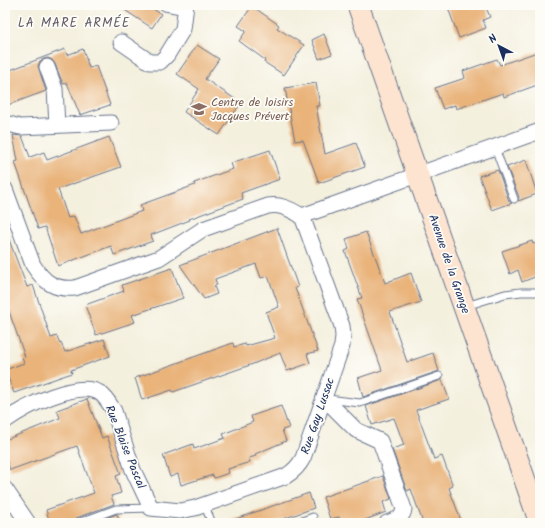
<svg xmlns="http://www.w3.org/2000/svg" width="545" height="528" font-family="Kalam,sans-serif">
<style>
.building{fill:#e9b37a}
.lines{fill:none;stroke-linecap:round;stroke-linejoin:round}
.lane-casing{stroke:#67738b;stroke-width:9}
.street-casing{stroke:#67738b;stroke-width:17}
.secondary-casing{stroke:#67738b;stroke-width:23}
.lane{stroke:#fff;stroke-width:7}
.street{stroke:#fff;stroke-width:15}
.secondary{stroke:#fde4d0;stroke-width:21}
.labels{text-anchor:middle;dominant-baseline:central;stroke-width:3.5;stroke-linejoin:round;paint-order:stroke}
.education-label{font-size:12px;fill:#785e54;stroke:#fdfcf7;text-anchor:start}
.street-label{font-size:12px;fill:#1b2f5e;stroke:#fdfcf7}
.neighbourhood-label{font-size:13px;letter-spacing:1px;fill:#635d68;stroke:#fdfcf7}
</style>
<rect width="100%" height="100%" fill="#fdfcf7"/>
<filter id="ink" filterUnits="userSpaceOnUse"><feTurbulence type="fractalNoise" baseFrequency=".025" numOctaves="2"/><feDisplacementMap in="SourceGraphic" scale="8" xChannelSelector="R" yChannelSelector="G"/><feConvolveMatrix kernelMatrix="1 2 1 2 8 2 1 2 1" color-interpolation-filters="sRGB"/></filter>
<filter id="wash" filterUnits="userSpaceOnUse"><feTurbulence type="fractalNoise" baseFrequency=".012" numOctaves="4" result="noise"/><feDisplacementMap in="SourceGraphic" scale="16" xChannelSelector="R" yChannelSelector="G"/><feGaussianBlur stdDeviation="0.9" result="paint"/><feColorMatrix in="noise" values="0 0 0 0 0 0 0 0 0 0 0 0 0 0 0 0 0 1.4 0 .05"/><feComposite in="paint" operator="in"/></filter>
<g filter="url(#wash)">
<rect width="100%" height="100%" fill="#f4f0de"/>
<g id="blocks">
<g class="building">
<path d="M 117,5 L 147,5 L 161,14 L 152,28 Z"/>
<path d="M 447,5 L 485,5 L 490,17 L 483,20 L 486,28 L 459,38 Z"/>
<path d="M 252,6 L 279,25 L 277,28 L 304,45 L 284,75 L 264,62 L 265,60 L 239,41 L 246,31 L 238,26 Z"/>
<path d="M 324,34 L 332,54 L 319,59 L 312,40 Z"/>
<path d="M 197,45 L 219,59 L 205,79 L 241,103 L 219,135 L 184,112 L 199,89 L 177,74 Z"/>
<path d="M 65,49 L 67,55 L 83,49 L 89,68 L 96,66 L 110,105 L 80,115 L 67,83 L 63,84 L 55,64 L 52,60 L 48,58 L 44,59 L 40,61 L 38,66 L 46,91 L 5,106 L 5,72 Z"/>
<path d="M 540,51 L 540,84 L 504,97 L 503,93 L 456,109 L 455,105 L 443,109 L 435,88 L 465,78 L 463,71 L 497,59 L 500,65 Z"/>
<path d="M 316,83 L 320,106 L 316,106 L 325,154 L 356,143 L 365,167 L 319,183 L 303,140 L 295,141 L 285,88 Z"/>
<path d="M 13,135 L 22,136 L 30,157 L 44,152 L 47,160 L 109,137 L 121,167 L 58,189 L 68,218 L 74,216 L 81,234 L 142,211 L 140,205 L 195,185 L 194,183 L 233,169 L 231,163 L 270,150 L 280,179 L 241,193 L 243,199 L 189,219 L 190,220 L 151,235 L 153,241 L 114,255 L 111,246 L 58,266 L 45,227 L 38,229 L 15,162 L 18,161 Z"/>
<path d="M 526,160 L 537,194 L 518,201 L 519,197 L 507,167 Z"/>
<path d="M 498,170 L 509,201 L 512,203 L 492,210 L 479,176 Z"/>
<path d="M 277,228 L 298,287 L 295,288 L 318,351 L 307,354 L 310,363 L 287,371 L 280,353 L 253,364 L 173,392 L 172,390 L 142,400 L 135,378 L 233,343 L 234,347 L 245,344 L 246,346 L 275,338 L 266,312 L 279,307 L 268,276 L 261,278 L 256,264 L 215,279 L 217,285 L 214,286 L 217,294 L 204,299 L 180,265 Z"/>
<path d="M 6,232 L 27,287 L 33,285 L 51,338 L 57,336 L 60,344 L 61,343 L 65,352 L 104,339 L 110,356 L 71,370 L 72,373 L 14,393 L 5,370 L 24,363 L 22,358 L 25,357 L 5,300 L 5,233 Z"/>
<path d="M 366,232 L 385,283 L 411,273 L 421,302 L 390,312 L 407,362 L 433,353 L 439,371 L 363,397 L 358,378 L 382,370 L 357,299 L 362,298 L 345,251 L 349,249 L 346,239 Z"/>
<path d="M 532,241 L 533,244 L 540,242 L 540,275 L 522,282 L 518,270 L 510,274 L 502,251 Z"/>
<path d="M 172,268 L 183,298 L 132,315 L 135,322 L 96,335 L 85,305 L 124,291 L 122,285 Z"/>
<path d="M 442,380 L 449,399 L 416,410 L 434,459 L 442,456 L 453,486 L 449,488 L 462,523 L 423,523 L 411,489 L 407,491 L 392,449 L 404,445 L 394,418 L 372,425 L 366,406 Z"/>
<path d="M 87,399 L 102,438 L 107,436 L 121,474 L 116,476 L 121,493 L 111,496 L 114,504 L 76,518 L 73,523 L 50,523 L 46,510 L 94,493 L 77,446 L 10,470 L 5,456 L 5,440 L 60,418 L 57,410 Z"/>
<path d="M 281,406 L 289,428 L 282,430 L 286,441 L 255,454 L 256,456 L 249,458 L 250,462 L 228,469 L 229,473 L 214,478 L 213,475 L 181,485 L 178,474 L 170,477 L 163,455 L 193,444 L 194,449 L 225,438 L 223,434 L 253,422 L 251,416 Z"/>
<path d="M 383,476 L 391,499 L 383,502 L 386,512 L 357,523 L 341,523 L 339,517 L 330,519 L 323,497 Z"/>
<path d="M 309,493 L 314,508 L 272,523 L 231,523 L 230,521 Z"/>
<path d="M 117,514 L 120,523 L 92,523 Z"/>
</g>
</g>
</g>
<g filter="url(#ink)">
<use href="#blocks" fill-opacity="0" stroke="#67738b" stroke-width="1"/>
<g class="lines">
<defs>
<g id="lane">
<path d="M 162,5 L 165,7 L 186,11"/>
<path d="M 495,148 L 514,199"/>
<path d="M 466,306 L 505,294 L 521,292 L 540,292"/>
<path d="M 328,399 L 360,403 L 439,376"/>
<path d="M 204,504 L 212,523"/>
<path d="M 78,523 L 116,509 L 151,508"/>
<path d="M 297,523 L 313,517"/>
</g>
<g id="street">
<path d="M 121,42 L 150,62 L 160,62 L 167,55 L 183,29 L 186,5"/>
<path d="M 47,67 L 55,89 L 57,125"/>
<path d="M 5,123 L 20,127 L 111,123"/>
<path d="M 5,189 L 33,265 C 44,282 54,290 75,288 L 159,258 L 203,229 L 268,206 C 282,204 291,210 302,216 L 540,131"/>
<path d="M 324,398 L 356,430 L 380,441 L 404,509 C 403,519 394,520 387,523"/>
<path d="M 5,421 C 24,407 78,379 100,393 C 106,397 110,405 114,411 L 133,470 L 151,508 L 180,511 L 195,508 L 286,476 C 294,471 299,466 303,458 L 342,346 L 343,336 L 342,326 L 302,216"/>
<path d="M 5,489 L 28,523"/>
</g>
<path id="secondary" d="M 358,5 L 540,523"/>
</defs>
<use href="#lane" class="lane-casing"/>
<use href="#street" class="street-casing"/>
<use href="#secondary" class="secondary-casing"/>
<use href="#lane" class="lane"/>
<use href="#street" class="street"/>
<use href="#secondary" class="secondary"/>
</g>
</g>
<defs>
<symbol id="school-bare" viewBox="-9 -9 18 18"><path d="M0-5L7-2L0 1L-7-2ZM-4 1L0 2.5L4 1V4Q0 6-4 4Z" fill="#8d6e63" stroke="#fdfcf7" stroke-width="2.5" paint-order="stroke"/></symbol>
</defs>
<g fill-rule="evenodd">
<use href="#school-bare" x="188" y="98" width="22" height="22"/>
</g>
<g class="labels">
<g class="education-label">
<text x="211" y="102">Centre de loisirs<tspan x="211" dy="14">Jacques Prévert</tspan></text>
</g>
<g class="street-label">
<text transform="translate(449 264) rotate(71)">Avenue de la Grange</text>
<text transform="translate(318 416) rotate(-71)">Rue Gay Lussac</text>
<text transform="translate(125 447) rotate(68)">Rue Blaise Pascal</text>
</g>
<g class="neighbourhood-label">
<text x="74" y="23">LA MARE ARMÉE</text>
</g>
</g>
<rect width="545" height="528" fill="none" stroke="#fdfcf7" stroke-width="20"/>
<g transform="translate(499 46) rotate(319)" stroke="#fdfcf7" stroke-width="3" paint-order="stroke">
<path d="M0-3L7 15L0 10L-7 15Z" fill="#1b2f5e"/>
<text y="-6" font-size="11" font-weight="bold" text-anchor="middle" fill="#1b2f5e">N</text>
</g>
</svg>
